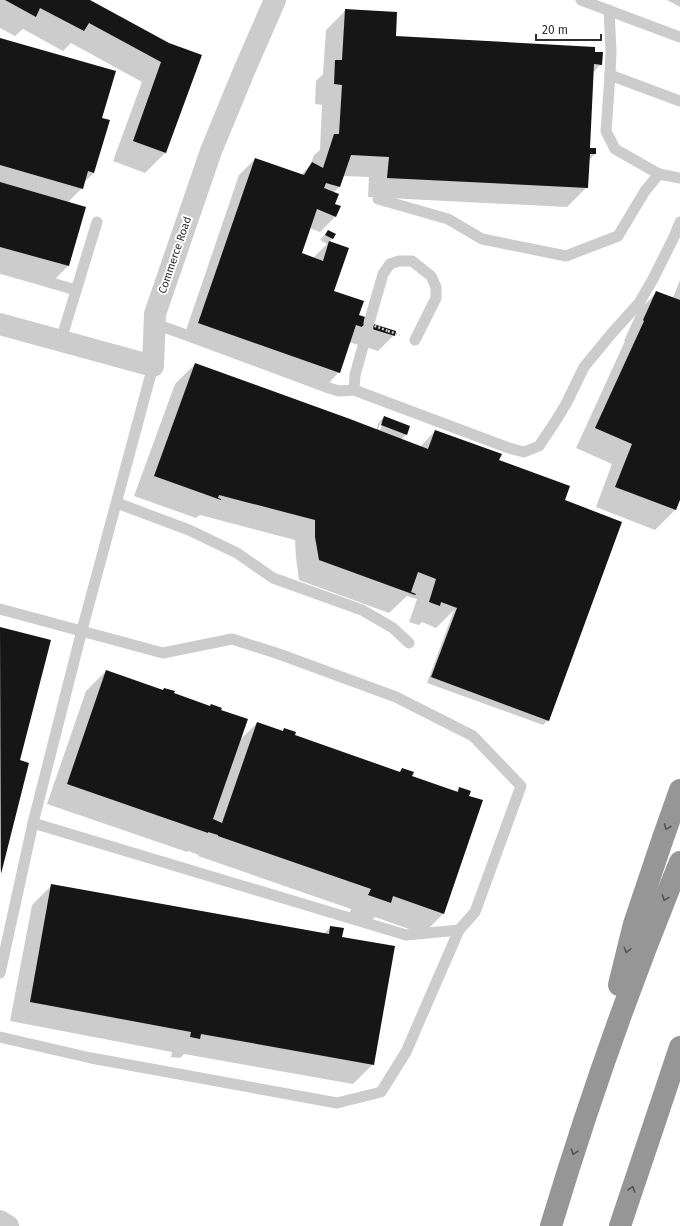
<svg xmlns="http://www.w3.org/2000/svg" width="680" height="1226" font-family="'Fira Sans',sans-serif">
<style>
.shadow{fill:#0003;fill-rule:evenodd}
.building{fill:#161616}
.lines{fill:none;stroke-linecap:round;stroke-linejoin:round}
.path{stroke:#ccc;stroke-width:2.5;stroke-dasharray:2 2;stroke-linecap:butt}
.service{stroke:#ccc;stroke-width:11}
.minor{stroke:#ccc;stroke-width:22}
.tertiary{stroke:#ccc;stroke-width:22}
.motorway{stroke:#969696;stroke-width:22}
.path-bridge{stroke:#ccc;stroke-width:2.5;stroke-dasharray:2 2;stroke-linecap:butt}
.oneway{stroke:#535353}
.labels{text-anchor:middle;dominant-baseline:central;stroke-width:4;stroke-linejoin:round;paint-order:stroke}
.street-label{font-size:11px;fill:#2f2f2f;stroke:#fff}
</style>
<rect width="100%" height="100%" fill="#fff"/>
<g class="shadow">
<path d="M 0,0 L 88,0 L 169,44 L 201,55 L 165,153 L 145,173 L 113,161 L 142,82 L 71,43 L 63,51 L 23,29 L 15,36 L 0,28 Z"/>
<path d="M 667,0 L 680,0 L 680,7 Z"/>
<path d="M 346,10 L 395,37 L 594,53 L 601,64 L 593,73 L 589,149 L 595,154 L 589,160 L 587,187 L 567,207 L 368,197 L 369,177 L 343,176 L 339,187 L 333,193 L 335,217 L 320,232 L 309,228 L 300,254 L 313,258 L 327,244 L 320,240 L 328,231 L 332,239 L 329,242 L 333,292 L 363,322 L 394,335 L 378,351 L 349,342 L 339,372 L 324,388 L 183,339 L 239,175 L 255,159 L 301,175 L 311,164 L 314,155 L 320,150 L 322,105 L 315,104 L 316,81 L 323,74 L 326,30 Z"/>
<path d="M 0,39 L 101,119 L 94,173 L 83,183 L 82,188 L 68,202 L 85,207 L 68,266 L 48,286 L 0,272 Z"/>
<path d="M 680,280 L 680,498 L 675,510 L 655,530 L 596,507 L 612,464 L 576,448 L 625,341 L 624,341 L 637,312 L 657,292 L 673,298 Z"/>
<path d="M 195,364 L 376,430 L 379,422 L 384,417 L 406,434 L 401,440 L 420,447 L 435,431 L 498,460 L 564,501 L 548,720 L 543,725 L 427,683 L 454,610 L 436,628 L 422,622 L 419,625 L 409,622 L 417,599 L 407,596 L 389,613 L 299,580 L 296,558 L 295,540 L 200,515 L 196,518 L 134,496 L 175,384 ZM 381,422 L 383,422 L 380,430 L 378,429 Z"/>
<path d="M 0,628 L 50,641 L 18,761 L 28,764 L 0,872 Z"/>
<path d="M 106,671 L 162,691 L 164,689 L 173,694 L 220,710 L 238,742 L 257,723 L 282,732 L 284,729 L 293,735 L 399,772 L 402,769 L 411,777 L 456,792 L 459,788 L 443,914 L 423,934 L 375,917 L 370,922 L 349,915 L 351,909 L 198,856 L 199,855 L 188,851 L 187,852 L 47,804 L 86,691 Z"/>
<path d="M 52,885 L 323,934 L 331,927 L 373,1064 L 353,1084 L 184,1054 L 180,1058 L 171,1057 L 172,1052 L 10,1021 L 32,905 Z"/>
</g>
<g class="building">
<path d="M 5,0 L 90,0 L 169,43 L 202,55 L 166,153 L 133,141 L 161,62 L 89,23 L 84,31 L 40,8 L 36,17 Z"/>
<path d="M 345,9 L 397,12 L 396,36 L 595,47 L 595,52 L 603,52 L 602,65 L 594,64 L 590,148 L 596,148 L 596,154 L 590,154 L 588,188 L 387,178 L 389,157 L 351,155 L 340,187 L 326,183 L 324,188 L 339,194 L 335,204 L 341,206 L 336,217 L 317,209 L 302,253 L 323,261 L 329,241 L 349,248 L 334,291 L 364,301 L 359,315 L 365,317 L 364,321 L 396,331 L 395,336 L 362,326 L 362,327 L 356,325 L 340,373 L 198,323 L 255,158 L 304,175 L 312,162 L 323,168 L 334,134 L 339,134 L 342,85 L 334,84 L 335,60 L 342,60 Z"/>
<path d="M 0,38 L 116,71 L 102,118 L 110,120 L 94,173 L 88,171 L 83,189 L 0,165 Z"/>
<path d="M 0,182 L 86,207 L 69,266 L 0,247 Z"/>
<path d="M 328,230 L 336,234 L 333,239 L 325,235 Z"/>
<path d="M 656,291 L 680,300 L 680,500 L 676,510 L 615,487 L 632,444 L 595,428 L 644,321 L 643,320 Z"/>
<path d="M 195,363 L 350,419 L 428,449 L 435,430 L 502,454 L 499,460 L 570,486 L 565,500 L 622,522 L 549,721 L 431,677 L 457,608 L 441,602 L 440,606 L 429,602 L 436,579 L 418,572 L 411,592 L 416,594 L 415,595 L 319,560 L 315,537 L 315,520 L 219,495 L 218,498 L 221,499 L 221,500 L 154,476 Z"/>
<path d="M 384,416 L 410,426 L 407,435 L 381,425 Z"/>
<path d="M 0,627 L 51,640 L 20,760 L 29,763 L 1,874 Z"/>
<path d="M 106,670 L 163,690 L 164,688 L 175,691 L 174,693 L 210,706 L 211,704 L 222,708 L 221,710 L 248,719 L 213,819 L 222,823 L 257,722 L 283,731 L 284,728 L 296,732 L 295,735 L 400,772 L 402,768 L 414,772 L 412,776 L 458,792 L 459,787 L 471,791 L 469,796 L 483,800 L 444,914 L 393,896 L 391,903 L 368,895 L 371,889 L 218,836 L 218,835 L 208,832 L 208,833 L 67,784 Z"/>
<path d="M 51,884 L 329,934 L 330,926 L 344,928 L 342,937 L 395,946 L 374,1065 L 201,1034 L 200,1039 L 190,1037 L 191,1032 L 30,1002 Z"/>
</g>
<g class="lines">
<path class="path" d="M 388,331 L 400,335"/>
<g class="service">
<path d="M 581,0 L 680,37"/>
<path d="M 609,10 L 611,51 L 610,75 L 680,101"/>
<path d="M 610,75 L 606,131 L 615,149 L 659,174"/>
<path d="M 378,199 L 448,219 L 482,239 L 566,256 L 618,236 L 645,191 L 659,174 L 680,178"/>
<path d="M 0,268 L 76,290"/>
<path d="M 369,323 L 383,274 L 390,264 L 399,261 L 412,261 L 431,276 L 436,287 L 436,298 L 415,340"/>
<path d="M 155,324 L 178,332 L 329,388 L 339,391 L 354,390 L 509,448 L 524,452 L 539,446 L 555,422 L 566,404 L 584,367 L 612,333 L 639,303 L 653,279 L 674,237 L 680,222"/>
<path d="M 61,340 L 97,222"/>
<path d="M 354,390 L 355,375 L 368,328"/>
<path d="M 117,503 L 189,530 L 237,553 L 273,578 L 362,610 L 393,628 L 409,643"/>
<path d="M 0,609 L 163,653 L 232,639 L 279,654 L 396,697 L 473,736 L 521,786 L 475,912 L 459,930 L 406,935 L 33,823"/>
<path d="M 0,973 L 33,823 L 82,630 L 153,366"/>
<path d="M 0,1037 L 91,1058 L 337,1103 L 381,1092 L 406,1052 L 459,930"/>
</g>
<path class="minor" d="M 0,324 L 153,366 L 155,314 L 211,151 L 244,71 L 275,0"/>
<path class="tertiary" d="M 0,1221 L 8,1226"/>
<g class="motorway">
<path d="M 619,985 L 634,924 L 663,838 L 680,790"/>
<path d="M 551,1226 C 588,1103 631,981 680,862"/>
<path d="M 620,1226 L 680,1047"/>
</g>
<path class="path-bridge" d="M 367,323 L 388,331"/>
</g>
<defs><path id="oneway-chevron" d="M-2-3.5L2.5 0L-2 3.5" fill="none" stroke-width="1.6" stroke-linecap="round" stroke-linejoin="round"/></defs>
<g class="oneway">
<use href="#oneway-chevron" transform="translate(667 827) rotate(110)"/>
<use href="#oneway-chevron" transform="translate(665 898) rotate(111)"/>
<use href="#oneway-chevron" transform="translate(627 950) rotate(104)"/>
<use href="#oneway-chevron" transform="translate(574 1152) rotate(108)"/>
<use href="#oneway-chevron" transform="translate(632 1189) rotate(-72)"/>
</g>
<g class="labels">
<g class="street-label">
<text transform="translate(175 255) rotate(-71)">Commerce Road</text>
</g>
</g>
<path d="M536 34v6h65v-6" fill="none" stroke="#2f2f2f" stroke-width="2"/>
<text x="542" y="34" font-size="12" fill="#2f2f2f" stroke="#ffffff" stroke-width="3" paint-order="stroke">20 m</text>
</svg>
